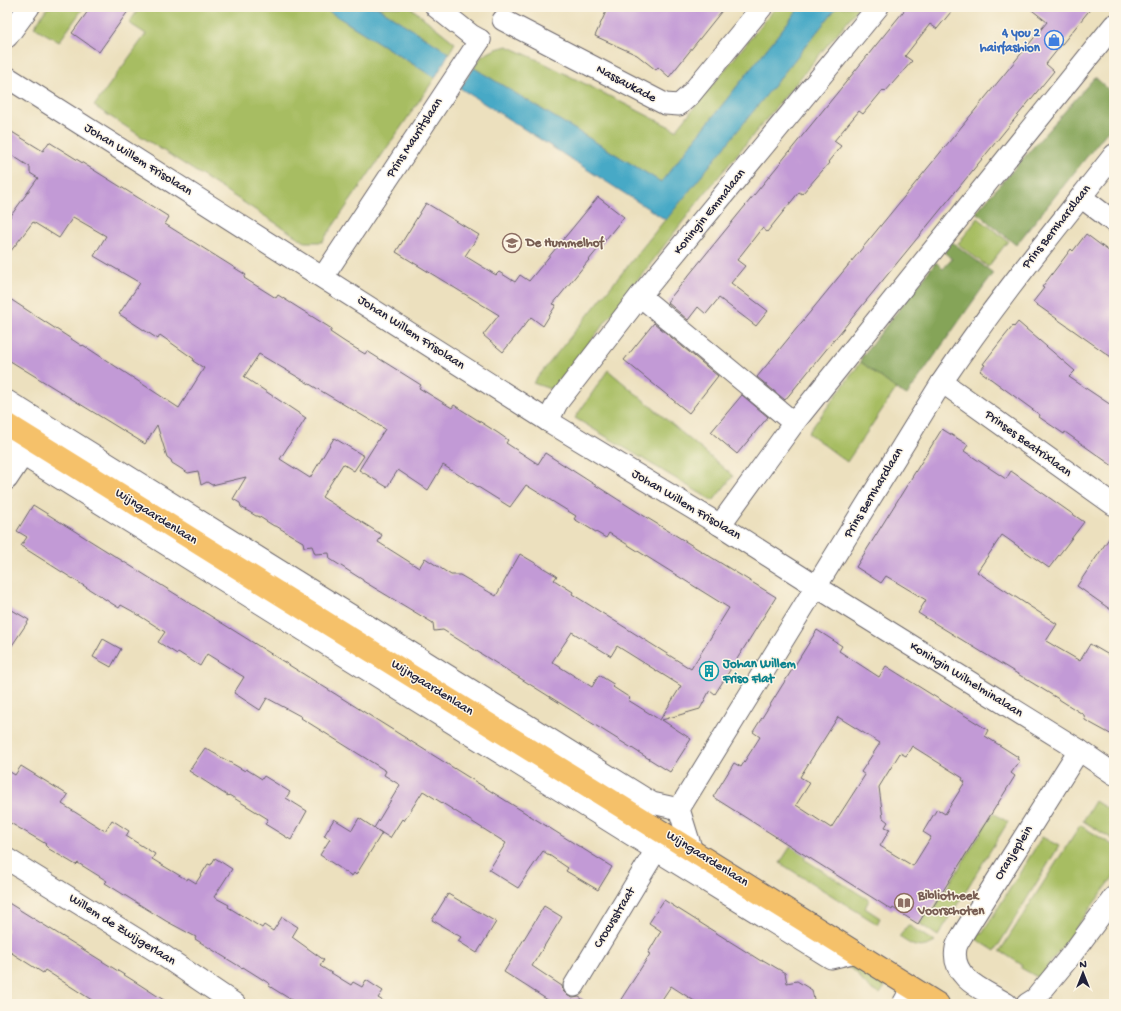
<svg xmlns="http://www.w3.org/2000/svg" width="1121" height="1011" font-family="'Gochi Hand',sans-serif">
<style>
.green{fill:#a7bd62;stroke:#64704e}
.forest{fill:#85a458;stroke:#54634a}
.water{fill:#47a9c6;stroke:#346680}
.building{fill:#c29ad6;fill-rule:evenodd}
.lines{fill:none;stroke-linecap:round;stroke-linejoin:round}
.minor-casing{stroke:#696469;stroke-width:23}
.major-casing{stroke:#696469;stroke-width:24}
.minor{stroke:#fff;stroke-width:21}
.major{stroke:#f5c16b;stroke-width:22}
.labels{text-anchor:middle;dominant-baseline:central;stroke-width:3;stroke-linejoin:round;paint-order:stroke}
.shop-label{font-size:13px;font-weight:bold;fill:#366cbe;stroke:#fcf5e5;text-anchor:end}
.street-label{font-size:13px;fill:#22223b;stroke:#fcf5e5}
.education-label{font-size:13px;font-weight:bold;fill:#785e54;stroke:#fcf5e5;text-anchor:start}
.culture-label{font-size:13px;font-weight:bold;fill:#0d838f;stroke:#fcf5e5;text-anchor:start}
</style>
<rect width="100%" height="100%" fill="#fcf5e5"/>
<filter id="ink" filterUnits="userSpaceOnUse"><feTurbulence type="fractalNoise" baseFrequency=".025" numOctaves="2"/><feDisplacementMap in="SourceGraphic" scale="8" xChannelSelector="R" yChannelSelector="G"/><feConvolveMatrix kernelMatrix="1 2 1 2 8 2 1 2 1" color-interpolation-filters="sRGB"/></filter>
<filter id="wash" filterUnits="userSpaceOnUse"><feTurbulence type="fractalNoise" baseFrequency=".012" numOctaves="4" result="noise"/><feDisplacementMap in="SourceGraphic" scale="16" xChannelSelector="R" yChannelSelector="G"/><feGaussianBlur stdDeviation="0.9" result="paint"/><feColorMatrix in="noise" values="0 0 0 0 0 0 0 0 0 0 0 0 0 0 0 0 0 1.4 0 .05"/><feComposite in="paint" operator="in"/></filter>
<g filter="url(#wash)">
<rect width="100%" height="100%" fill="#ece0be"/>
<g class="green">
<path d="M 48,7 L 84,7 L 59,42 L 34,27 Z"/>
<path d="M 140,7 L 322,7 L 435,78 L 322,242 L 305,242 L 94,106 L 146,34 L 129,23 Z"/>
<path d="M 377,7 L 410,7 L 455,43 L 449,53 Z"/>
<path d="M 776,7 L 800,7 L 661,182 L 474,68 L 482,56 L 496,49 L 507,46 L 536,59 L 676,130 Z"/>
<path d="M 837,7 L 859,7 L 701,198 L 553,390 L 533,383 Z"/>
<path d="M 978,218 L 1008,241 L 988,267 L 958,244 Z"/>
<path d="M 861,362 L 896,389 L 847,462 L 808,433 Z"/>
<path d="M 608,370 L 733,476 L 713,501 L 575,418 Z"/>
<path d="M 1095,801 L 1114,813 L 1114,840 L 1083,821 Z"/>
<path d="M 993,813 L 1008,822 L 938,936 L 920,924 L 928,910 L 932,912 Z"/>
<path d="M 1080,825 L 1114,846 L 1114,876 L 1039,978 L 1021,968 L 1022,965 L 1000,951 Z"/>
<path d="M 803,827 L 818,836 L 804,859 L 869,900 L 865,908 L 880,918 L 877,924 L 780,863 Z"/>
<path d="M 1042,837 L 1059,846 L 995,951 L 976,939 L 980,933 L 982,934 Z"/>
<path d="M 908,925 L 935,942 C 919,951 913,946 899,937 Z"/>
<path d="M 852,963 L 886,985 L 880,994 C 875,991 868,988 863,982 C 858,975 857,972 849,967 L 850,965 Z"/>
</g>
<g class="forest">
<path d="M 1095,77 L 1114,95 L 1114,123 L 1016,245 L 976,212 Z"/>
<path d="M 952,242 L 993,273 L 907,395 L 896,389 L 861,362 L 861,358 L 936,262 L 943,269 L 952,259 L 944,252 Z"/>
</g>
<g class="water">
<path d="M 322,7 L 377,7 L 449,53 L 435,78 Z"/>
<path d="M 800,7 L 837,7 L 666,220 L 460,88 L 474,68 L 661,182 Z"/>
</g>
<g id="blocks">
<g class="building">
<path d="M 91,7 L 131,7 L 99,52 L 72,33 Z"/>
<path d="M 608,7 L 725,7 L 669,77 L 658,67 L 656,70 L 637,55 L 595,36 Z"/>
<path d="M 907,7 L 955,7 L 937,29 L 930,24 L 905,56 L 912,61 L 885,92 L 883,90 L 863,114 L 859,111 L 834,141 L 841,146 L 828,162 L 829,163 L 802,194 L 799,192 L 767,232 L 762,228 L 737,260 L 745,266 L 731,283 L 768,311 L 756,326 L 719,298 L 706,314 L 698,307 L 688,320 L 667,302 Z"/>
<path d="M 1028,7 L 1092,7 L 1046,64 L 1054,71 L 785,400 L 757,377 L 1047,22 Z"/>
<path d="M 7,129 L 43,151 L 49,142 L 169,217 L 165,224 L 246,275 L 244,278 L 276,298 L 278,295 L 332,329 L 330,332 L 345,342 L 365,354 L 367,351 L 421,385 L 419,388 L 452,408 L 454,405 L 498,433 L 508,440 L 506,443 L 538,464 L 545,453 L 636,511 L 776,597 L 715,694 L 710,690 L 700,709 L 662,720 L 691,739 L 670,772 L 443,630 L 434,631 L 433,623 L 363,581 L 363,580 L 330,559 L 329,553 L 315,554 L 312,546 L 304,547 L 303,542 L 296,538 L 276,526 L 274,526 L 258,516 L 256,516 L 241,507 L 240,503 L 233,499 L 246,477 L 212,485 L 207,482 L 201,485 L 198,471 L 188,473 L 172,463 L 171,460 L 167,457 L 157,425 L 145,444 L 7,359 L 7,297 L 82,346 L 83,345 L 179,408 L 204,368 L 193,361 L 194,359 L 160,335 L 158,339 L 119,314 L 140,283 L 94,256 L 106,236 L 73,217 L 59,238 L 33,222 L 7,256 L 7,221 L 38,178 L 30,173 L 30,167 L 7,152 ZM 259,354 L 385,429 L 359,470 L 387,487 L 398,470 L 428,490 L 443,465 L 510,507 L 526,485 L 576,516 L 574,519 L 606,538 L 609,533 L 729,608 L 691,669 L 572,594 L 573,592 L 554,580 L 557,576 L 520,554 L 496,596 L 460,575 L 451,575 L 425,558 L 419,568 L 378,542 L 382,535 L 322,497 L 343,464 L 354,471 L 364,456 L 334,438 L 310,478 L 280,459 L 306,418 L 244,377 ZM 572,632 L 611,656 L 617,646 L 681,686 L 660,720 L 628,700 L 630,698 L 613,687 L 615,685 L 599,675 L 592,687 L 552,662 Z"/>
<path d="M 598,197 L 624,217 L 553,304 L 556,305 L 543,326 L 531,317 L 503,352 L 483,335 L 499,315 L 396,252 L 426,203 L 479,235 L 465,256 L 496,275 L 499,272 L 515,282 L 520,275 L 529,281 Z"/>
<path d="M 1086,234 L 1114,255 L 1114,359 L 1033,302 L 1044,288 L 1042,287 L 1071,249 L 1073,251 Z"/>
<path d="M 1018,322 L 1075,371 L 1069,377 L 1114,407 L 1114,467 L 1065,432 L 1064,434 L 1039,417 L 1040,415 L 980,371 L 985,365 L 983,364 L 996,347 L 1013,326 L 1014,327 Z"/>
<path d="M 654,323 L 718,376 L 689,413 L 624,360 Z"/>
<path d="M 742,395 L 768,417 L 737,454 L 711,432 Z"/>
<path d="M 942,429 L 968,445 L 964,451 L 1006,479 L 1011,471 L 1084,522 L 1049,568 L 1002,535 L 977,572 L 1057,624 L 1046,641 L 1080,661 L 1090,644 L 1114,658 L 1114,736 L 1085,720 L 1084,715 L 1057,698 L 918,613 L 926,600 L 886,576 L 881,583 L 856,567 Z"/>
<path d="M 33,505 L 612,867 L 598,890 L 566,871 L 568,868 L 543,851 L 518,888 L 489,870 L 506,843 L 423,791 L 404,821 L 402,819 L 390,838 L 374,828 L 400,785 L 384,775 L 386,771 L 301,718 L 302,717 L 267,698 L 260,710 L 234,693 L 244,677 L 207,654 L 200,666 L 178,652 L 177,654 L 158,642 L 165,632 L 132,611 L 121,605 L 119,608 L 21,546 L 27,537 L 17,531 Z"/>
<path d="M 1114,531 L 1114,612 L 1077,586 Z"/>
<path d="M 7,607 L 29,620 L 7,653 Z"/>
<path d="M 817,630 L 842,646 L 839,651 L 879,677 L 886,666 L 988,730 L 985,736 L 1018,757 L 1017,759 L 1020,761 L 1011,773 L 1015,776 L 931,910 L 928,908 L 918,924 L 893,908 L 892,910 L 713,797 L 734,763 L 741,767 L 760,737 L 753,732 ZM 838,717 L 880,743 L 861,772 L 865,775 L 831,828 L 796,805 L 810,783 L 800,777 ZM 912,746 L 963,778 L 962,780 L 965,782 L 945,814 L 937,809 L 923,832 L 931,837 L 913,866 L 880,846 L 890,829 L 885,827 L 888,822 L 883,818 L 879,787 L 900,753 L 906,756 Z"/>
<path d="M 103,639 L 121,649 L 111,667 L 93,657 Z"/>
<path d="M 205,748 L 245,771 L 246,769 L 262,779 L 264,776 L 290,792 L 286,798 L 307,811 L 291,840 L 265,824 L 268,819 L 229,795 L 228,796 L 189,771 Z"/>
<path d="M 21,766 L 68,795 L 62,804 L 105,831 L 112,820 L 129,831 L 126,836 L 155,854 L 152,859 L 187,880 L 188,878 L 196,883 L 208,864 L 211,865 L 215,858 L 232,869 L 214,897 L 229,905 L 228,907 L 262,928 L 264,925 L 273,931 L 282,917 L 298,927 L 292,937 L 324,960 L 320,966 L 351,985 L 353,982 L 362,987 L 366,980 L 383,991 L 378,998 L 388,1004 L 298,1004 L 269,986 L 270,984 L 243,967 L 242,968 L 195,939 L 196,937 L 166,921 L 105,883 L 107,881 L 78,863 L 76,865 L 49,849 L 45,845 L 46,844 L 7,821 L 7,770 L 15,775 Z"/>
<path d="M 359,818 L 382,833 L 356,875 L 354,873 L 352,876 L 320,855 L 330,839 L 324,836 L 334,819 L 352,830 Z"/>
<path d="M 448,894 L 496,922 L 477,953 L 458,941 L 461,937 L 432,920 Z"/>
<path d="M 664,900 L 761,961 L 763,960 L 785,973 L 787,983 L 797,981 L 812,990 L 815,1004 L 699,1004 L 671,986 L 659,1004 L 618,1004 L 650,954 L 648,953 L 661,931 L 649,923 Z"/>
<path d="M 7,902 L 134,981 L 170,1004 L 98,1004 L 45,970 L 43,973 L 7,950 Z"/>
<path d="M 544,906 L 562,917 L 532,966 L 562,986 L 563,991 L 568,996 L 573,998 L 579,997 L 590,1004 L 554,1004 L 504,972 Z"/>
</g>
</g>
</g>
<g filter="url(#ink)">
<use href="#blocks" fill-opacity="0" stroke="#696469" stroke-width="1"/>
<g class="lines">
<defs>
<g id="minor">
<path d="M 436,7 L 471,35 L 480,40"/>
<path d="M 503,20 L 665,104 L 679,105 L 690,95 L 762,7"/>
<path d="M 7,37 L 29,7"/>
<path d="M 7,77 L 548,421 L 720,525 L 817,587 L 1079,750 L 1114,774"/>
<path d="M 1081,197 L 1114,222"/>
<path d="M 323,277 L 480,40"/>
<path d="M 640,296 L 794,423"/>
<path d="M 942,382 L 1114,505"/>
<path d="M 7,401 L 652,803 L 679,809"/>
<path d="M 548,421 L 557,403 L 640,296 L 878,7"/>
<path d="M 7,445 L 656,850 L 831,958 L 856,952"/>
<path d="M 7,479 L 23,455"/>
<path d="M 720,525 L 794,423 L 1114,25"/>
<path d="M 692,851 L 679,809 L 942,382 C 995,303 1055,230 1114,155"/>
<path d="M 7,859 L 164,956 L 235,1004"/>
<path d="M 574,986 L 656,850"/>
<path d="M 903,1004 L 912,988"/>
<path d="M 1007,1004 C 986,991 950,979 956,948 C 957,943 961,938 963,934 L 1079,750"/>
<path d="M 1027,1004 L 1035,999 L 1072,954 L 1114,897"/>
</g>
<path id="major" d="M 7,424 L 938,1004"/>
</defs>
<use href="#minor" class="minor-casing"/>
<use href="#major" class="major-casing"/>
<use href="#minor" class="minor"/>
<use href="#major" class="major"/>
</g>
</g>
<defs>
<symbol id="shop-ring" viewBox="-11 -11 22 22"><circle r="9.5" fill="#fcf5e5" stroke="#3f7fe0" stroke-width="1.5"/><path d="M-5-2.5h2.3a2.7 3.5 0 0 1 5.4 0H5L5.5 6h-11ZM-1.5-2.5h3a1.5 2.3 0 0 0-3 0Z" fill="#3f7fe0"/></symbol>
<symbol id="school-ring" viewBox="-11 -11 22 22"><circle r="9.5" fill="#fcf5e5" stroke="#8d6e63" stroke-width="1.5"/><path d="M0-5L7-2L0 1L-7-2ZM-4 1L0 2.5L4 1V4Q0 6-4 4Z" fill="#8d6e63"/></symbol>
<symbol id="building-ring" viewBox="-11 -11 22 22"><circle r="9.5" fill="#fcf5e5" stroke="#0f9aa8" stroke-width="1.5"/><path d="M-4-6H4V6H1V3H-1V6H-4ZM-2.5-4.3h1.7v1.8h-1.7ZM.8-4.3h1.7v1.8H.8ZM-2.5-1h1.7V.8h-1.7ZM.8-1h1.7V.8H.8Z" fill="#0f9aa8"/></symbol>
<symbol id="library-ring" viewBox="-11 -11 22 22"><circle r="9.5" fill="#fcf5e5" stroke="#8d6e63" stroke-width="1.5"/><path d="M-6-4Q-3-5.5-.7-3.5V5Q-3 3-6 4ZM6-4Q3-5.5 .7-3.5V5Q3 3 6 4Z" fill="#8d6e63"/></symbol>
</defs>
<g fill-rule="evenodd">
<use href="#shop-ring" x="1043" y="29" width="22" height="22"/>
<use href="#school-ring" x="501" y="232" width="22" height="22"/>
<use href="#building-ring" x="698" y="660" width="22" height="22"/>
<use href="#library-ring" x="893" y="892" width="22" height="22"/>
</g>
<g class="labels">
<g class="shop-label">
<text x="1040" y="33">4 you 2<tspan x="1040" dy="15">hairfashion</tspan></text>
</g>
<g class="street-label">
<text transform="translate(626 84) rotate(28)">Nassaukade</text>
<text transform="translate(415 138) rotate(-57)">Prins Mauritslaan</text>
<text transform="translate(138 160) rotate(32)">Johan Willem Frisolaan</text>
<text transform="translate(710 212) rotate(-51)">Koningin Emmalaan</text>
<text transform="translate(1057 227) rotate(-52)">Prins Bernhardlaan</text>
<text transform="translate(411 333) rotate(33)">Johan Willem Frisolaan</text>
<text transform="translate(1028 444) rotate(36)">Prinses Beatrixlaan</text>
<text transform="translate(874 493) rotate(-59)">Prins Bernhardlaan</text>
<text transform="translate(686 505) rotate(31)">Johan Willem Frisolaan</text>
<text transform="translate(156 517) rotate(32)">Wijngaardenlaan</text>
<text transform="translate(966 680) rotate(32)">Koningin Wilhelminalaan</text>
<text transform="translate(432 688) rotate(32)">Wijngaardenlaan</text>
<text transform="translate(1014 853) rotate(-58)">Oranjeplein</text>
<text transform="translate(707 859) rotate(32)">Wijngaardenlaan</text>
<text transform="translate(615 918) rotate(-59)">Crocusstraat</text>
<text transform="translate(122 930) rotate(32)">Willem de Zwijgerlaan</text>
</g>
<g class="education-label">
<text x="526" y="243">De Hummelhof</text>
<text x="918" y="896">Bibliotheek<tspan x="918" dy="15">Voorschoten</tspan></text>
</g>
<g class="culture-label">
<text x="723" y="664">Johan Willem<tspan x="723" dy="15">Friso Flat</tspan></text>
</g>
</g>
<rect width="1121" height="1011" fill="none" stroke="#fcf5e5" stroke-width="24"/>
<g transform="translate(1083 973)" stroke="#fcf5e5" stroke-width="3" paint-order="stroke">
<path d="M0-3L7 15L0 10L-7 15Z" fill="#22223b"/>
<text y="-6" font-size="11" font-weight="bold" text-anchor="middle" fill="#22223b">N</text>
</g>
</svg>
